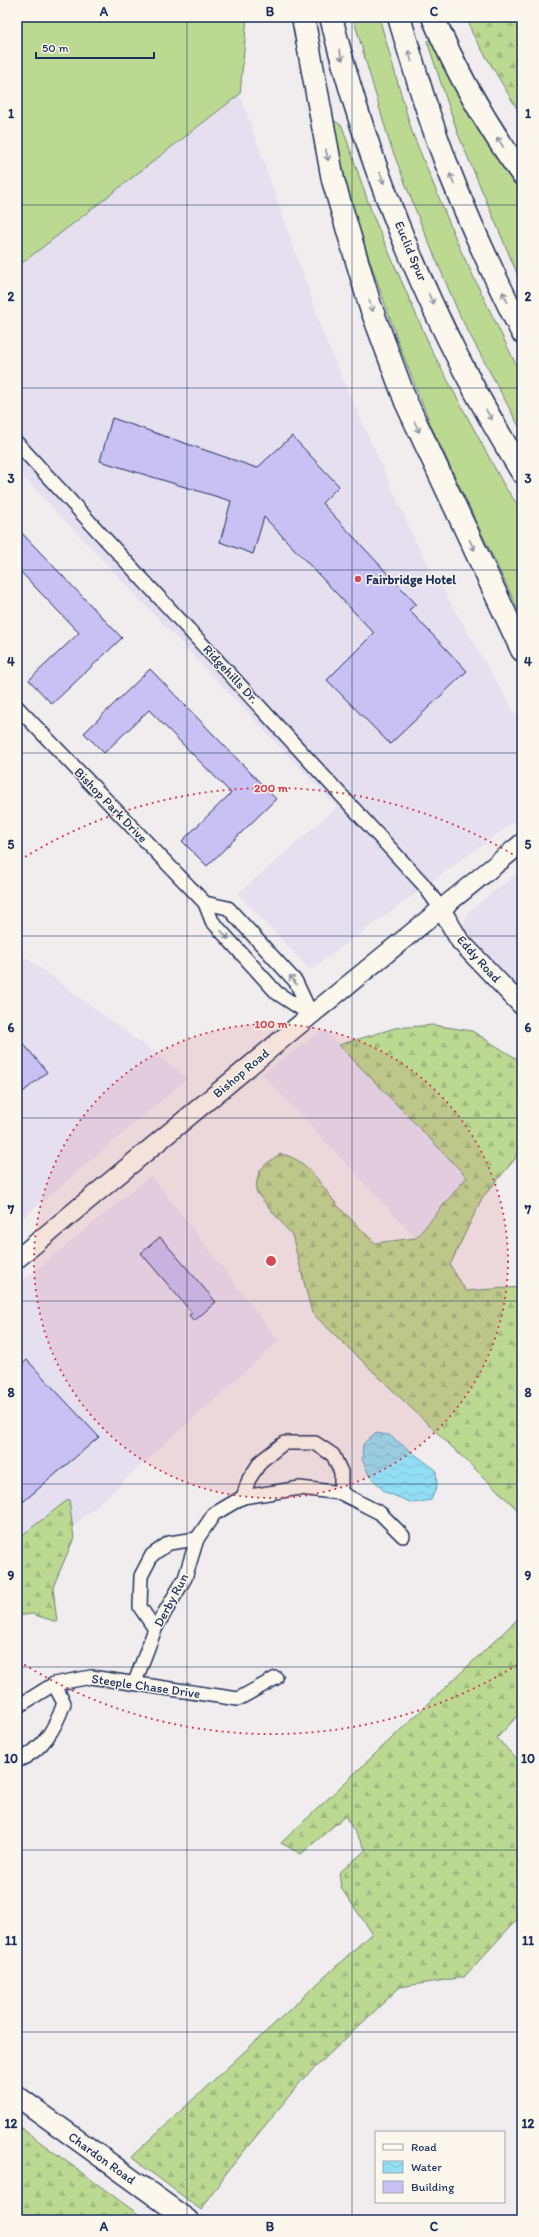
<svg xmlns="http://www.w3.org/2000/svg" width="539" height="2237" font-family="Itim,sans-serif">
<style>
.built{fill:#e5dfef}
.grass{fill:#bbd991;stroke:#6b8478}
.forest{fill:url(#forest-firs);stroke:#6b8478}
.water{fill:url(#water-waves);stroke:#6298b7}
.building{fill:#c9c1f3;stroke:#1b2f5e}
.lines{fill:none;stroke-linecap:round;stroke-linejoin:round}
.street-casing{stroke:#1b2f5e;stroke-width:16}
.secondary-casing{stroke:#1b2f5e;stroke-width:21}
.primary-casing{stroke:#1b2f5e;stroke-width:23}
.highway-casing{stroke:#1b2f5e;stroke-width:25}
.street{stroke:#fbf7ec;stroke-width:13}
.secondary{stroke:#fbf7ec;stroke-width:18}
.primary{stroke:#fbf7ec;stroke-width:20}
.highway{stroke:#fbf7ec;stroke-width:22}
.oneway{stroke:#8b93a5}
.grid{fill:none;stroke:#1b2f5e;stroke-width:1;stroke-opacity:0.55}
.ring{fill:none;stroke:#d1495b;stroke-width:2;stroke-dasharray:2 4}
.poi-dot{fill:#d1495b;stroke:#fbf7ec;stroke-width:1.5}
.labels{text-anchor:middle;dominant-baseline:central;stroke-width:3;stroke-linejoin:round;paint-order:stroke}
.street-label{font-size:13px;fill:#1b2f5e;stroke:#fbf7ec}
.poi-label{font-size:13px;font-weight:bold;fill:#1b2f5e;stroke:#fbf7ec;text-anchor:start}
.centre{fill:#d1495b;stroke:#fbf7ec;stroke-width:2}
.ring-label{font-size:12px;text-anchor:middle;font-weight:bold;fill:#d1495b;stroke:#fbf7ec;stroke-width:3;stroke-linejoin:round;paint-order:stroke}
.neatline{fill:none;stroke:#1b2f5e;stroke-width:1.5}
.grid-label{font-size:13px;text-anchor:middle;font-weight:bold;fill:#1b2f5e}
</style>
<defs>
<pattern id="forest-firs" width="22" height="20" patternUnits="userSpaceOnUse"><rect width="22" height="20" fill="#bbd991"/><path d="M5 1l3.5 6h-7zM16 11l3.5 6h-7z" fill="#a0bb7f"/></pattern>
<pattern id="water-waves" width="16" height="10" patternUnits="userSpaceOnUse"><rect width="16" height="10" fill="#92def3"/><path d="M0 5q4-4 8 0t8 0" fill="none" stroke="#7dbfd3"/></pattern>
</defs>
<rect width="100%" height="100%" fill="#f1eced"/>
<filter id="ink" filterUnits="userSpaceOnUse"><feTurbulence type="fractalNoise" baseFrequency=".025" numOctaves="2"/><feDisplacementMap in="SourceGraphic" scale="8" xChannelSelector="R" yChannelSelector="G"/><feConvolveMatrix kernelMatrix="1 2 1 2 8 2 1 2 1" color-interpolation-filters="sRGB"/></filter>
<g filter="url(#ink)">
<g class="built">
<path d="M 240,94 L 327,344 L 419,549 L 522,726 L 522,816 L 310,970 L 238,894 L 337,807 L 17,470 L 17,267 Z"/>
<path d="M 522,870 L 522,1000 L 472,947 L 463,925 L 468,912 Z"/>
<path d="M 17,951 L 188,1078 L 17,1223 Z"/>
<path d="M 324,1029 L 467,1177 L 416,1238 L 262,1074 Z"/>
<path d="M 151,1175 L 279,1341 L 17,1577 L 17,1286 Z"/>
</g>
<g class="grass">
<path d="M 17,17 L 247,17 L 240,94 L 17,267 Z"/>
<path d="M 353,17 L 379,17 L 412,132 L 460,249 L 522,377 L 522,432 L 460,316 L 421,224 L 390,144 Z"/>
<path d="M 433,39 L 522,184 L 522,285 L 458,134 L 427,41 Z"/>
<path d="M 332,119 L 342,126 L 373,216 L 433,353 L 505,487 L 522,511 L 522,618 L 432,428 L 401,350 L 335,161 Z"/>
</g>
<g class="forest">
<path d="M 467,17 L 522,17 L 522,117 L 472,33 Z"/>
<path d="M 433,1025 L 472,1031 L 522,1062 L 522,1136 L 515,1159 L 482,1198 L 450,1265 L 466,1291 L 522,1287 L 522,1514 L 312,1313 L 292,1235 L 256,1192 C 257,1169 261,1167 280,1154 C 308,1158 321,1186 338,1206 C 350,1219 363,1231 375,1243 L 416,1238 L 467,1177 L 339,1045 L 395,1028 Z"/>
<path d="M 69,1499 L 74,1538 L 53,1587 L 57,1622 L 32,1614 L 17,1616 L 17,1539 Z"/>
<path d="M 522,1615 L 522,1711 L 497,1738 L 522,1765 L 522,1914 L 464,1977 L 400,1987 L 303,2079 L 227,2172 L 201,2210 L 131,2157 L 372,1933 L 341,1888 L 339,1873 L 366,1850 L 345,1816 L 301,1854 L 281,1843 Z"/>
<path d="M 17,2125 L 146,2220 L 17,2220 Z"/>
</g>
<path class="water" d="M 375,1433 L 389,1435 L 436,1470 L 437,1486 L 431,1500 L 413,1503 L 385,1492 L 369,1475 L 362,1459 L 363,1444 Z"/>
<g class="building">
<path d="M 112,418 L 257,468 L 292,436 L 339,486 L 322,503 L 416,604 L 409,610 L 467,671 L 390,744 L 327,680 L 374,633 L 264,517 L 253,554 L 220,542 L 231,501 L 100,461 Z"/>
<path d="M 17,528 L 122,638 L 52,704 L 29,680 L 79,633 L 17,568 Z"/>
<path d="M 150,669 L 276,799 L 207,866 L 182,841 L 231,793 L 149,710 L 104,753 L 84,733 Z"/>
<path d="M 17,1036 L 47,1072 L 17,1097 Z"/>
<path d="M 160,1237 L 216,1302 L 194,1321 L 189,1315 L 192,1313 L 141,1253 Z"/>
<path d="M 27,1360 L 99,1437 L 17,1507 L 17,1369 Z"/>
</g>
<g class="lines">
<defs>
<g id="street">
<path d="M 17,443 L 423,884 L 441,909"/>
<path d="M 17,707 L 205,903 L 212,921 L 277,993 L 311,1015"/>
<path d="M 205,903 L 228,908 L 296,982 L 311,1014"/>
<path d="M 243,1497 L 249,1479 L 261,1461 L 284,1443 L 315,1443 L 333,1455 L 341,1472 L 341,1493"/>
<path d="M 155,1629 L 140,1607 L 141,1576 L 152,1555 L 169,1543 L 197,1539"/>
<path d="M 135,1682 L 155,1629 L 185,1578 L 197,1539 L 214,1514 L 243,1497 L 300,1488 L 341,1493 L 380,1513 L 403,1536"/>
<path d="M 17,1707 L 54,1684 L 91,1677 L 238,1699 L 276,1678"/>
<path d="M 17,1761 C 43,1750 55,1729 64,1703 L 54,1684"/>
</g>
<g id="secondary">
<path d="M 441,909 L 460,941 L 522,1006"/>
<path d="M 17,1259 L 311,1015 L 522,843"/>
</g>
<path id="primary" d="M 17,2096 L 188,2220"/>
<g id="highway">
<path d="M 303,17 L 333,180 L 370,305 L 406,402 L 522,650"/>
<path d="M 331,17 C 370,176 436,333 522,472"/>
<path d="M 399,17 C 415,71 431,126 452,178 C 473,231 497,282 522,332"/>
<path d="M 433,17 C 457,73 486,125 522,174"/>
</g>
</defs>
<use href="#street" class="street-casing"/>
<use href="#secondary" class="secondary-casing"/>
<use href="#primary" class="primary-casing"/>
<use href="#highway" class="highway-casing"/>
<use href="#street" class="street"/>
<use href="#secondary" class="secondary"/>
<use href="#primary" class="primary"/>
<use href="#highway" class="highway"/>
</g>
<defs><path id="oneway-shaft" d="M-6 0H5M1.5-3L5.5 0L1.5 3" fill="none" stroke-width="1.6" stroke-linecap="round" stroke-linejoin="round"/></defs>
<g class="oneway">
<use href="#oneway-shaft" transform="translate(341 55) rotate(74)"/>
<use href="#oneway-shaft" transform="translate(410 56) rotate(-106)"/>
<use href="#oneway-shaft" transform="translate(500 142) rotate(-124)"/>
<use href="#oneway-shaft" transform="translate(327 155) rotate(78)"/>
<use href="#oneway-shaft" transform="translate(382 178) rotate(70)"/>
<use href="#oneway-shaft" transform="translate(452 179) rotate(-112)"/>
<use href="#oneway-shaft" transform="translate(505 297) rotate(-116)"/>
<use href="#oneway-shaft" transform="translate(431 299) rotate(66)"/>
<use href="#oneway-shaft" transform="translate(371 306) rotate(71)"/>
<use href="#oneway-shaft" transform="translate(489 415) rotate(60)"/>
<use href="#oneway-shaft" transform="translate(417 427) rotate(66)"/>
<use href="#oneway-shaft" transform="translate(472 545) rotate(65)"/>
<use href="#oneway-shaft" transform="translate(225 935) rotate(48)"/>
<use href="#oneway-shaft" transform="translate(293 980) rotate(-128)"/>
</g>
</g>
<path class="grid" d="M 187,17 L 187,2220M 352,17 L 352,2220M 17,205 L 522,205M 17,388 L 522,388M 17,570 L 522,570M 17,753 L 522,753M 17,936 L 522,936M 17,1118 L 522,1118M 17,1301 L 522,1301M 17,1484 L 522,1484M 17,1667 L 522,1667M 17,1850 L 522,1850M 17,2032 L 522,2032"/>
<circle cx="271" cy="1261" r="237" fill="#d1495b" fill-opacity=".12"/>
<g class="ring">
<circle cx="271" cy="1261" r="237"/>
<path d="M522 1662A473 473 0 0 1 20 1662M20 860A473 473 0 0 1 522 860"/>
</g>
<circle class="poi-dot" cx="358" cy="579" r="4"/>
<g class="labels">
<g class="street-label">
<text transform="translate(411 251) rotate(67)">Euclid Spur</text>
<text transform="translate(231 674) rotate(47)">Ridgehills Dr.</text>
<text transform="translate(111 805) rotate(46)">Bishop Park Drive</text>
<text transform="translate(479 959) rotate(48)">Eddy Road</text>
<text transform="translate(241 1073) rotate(-40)">Bishop Road</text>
<text transform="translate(171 1600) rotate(-62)">Derby Run</text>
<text transform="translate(146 1686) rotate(8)">Steeple Chase Drive</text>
<text transform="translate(102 2158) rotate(36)">Chardon Road</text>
</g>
<g class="poi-label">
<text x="366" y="579">Fairbridge Hotel</text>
</g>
</g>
<circle cx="271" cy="1261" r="6" class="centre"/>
<g class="ring-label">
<text x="271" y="792">200 m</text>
<text x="271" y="1028">100 m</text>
</g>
<rect width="539" height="2237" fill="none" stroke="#fbf7ec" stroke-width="44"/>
<rect x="375" y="2131" width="130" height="72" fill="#fbf7ec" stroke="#a1a7b3"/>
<rect x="383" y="2144" width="20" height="6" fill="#fbf7ec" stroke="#a1a7b3"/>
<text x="411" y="2151" font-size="12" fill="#1b2f5e">Road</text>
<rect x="383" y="2161" width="20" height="12" fill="url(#water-waves)" stroke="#a1a7b3"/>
<text x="411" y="2171" font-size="12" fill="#1b2f5e">Water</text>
<rect x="383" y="2181" width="20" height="12" fill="#c9c1f3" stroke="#a1a7b3"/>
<text x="411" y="2191" font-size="12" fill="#1b2f5e">Building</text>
<path d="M36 52v6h118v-6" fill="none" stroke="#1b2f5e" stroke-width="2"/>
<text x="42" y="52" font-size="12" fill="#1b2f5e" stroke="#fbf7ec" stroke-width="3" paint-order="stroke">50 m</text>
<rect x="22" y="22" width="495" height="2193" class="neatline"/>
<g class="grid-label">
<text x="104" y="16">A</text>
<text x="270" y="16">B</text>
<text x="434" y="16">C</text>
<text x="11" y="118">1</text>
<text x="528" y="118">1</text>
<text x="11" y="301">2</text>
<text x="528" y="301">2</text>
<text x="11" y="483">3</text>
<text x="528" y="483">3</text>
<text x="11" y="666">4</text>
<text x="528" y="666">4</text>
<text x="11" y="849">5</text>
<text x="528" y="849">5</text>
<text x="11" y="1032">6</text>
<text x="528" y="1032">6</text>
<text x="11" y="1214">7</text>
<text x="528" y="1214">7</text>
<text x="11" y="1397">8</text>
<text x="528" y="1397">8</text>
<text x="11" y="1580">9</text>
<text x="528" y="1580">9</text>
<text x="11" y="1763">10</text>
<text x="528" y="1763">10</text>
<text x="11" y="1945">11</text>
<text x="528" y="1945">11</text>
<text x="11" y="2128">12</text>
<text x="528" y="2128">12</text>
<text x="104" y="2231">A</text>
<text x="270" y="2231">B</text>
<text x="434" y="2231">C</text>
</g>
</svg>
